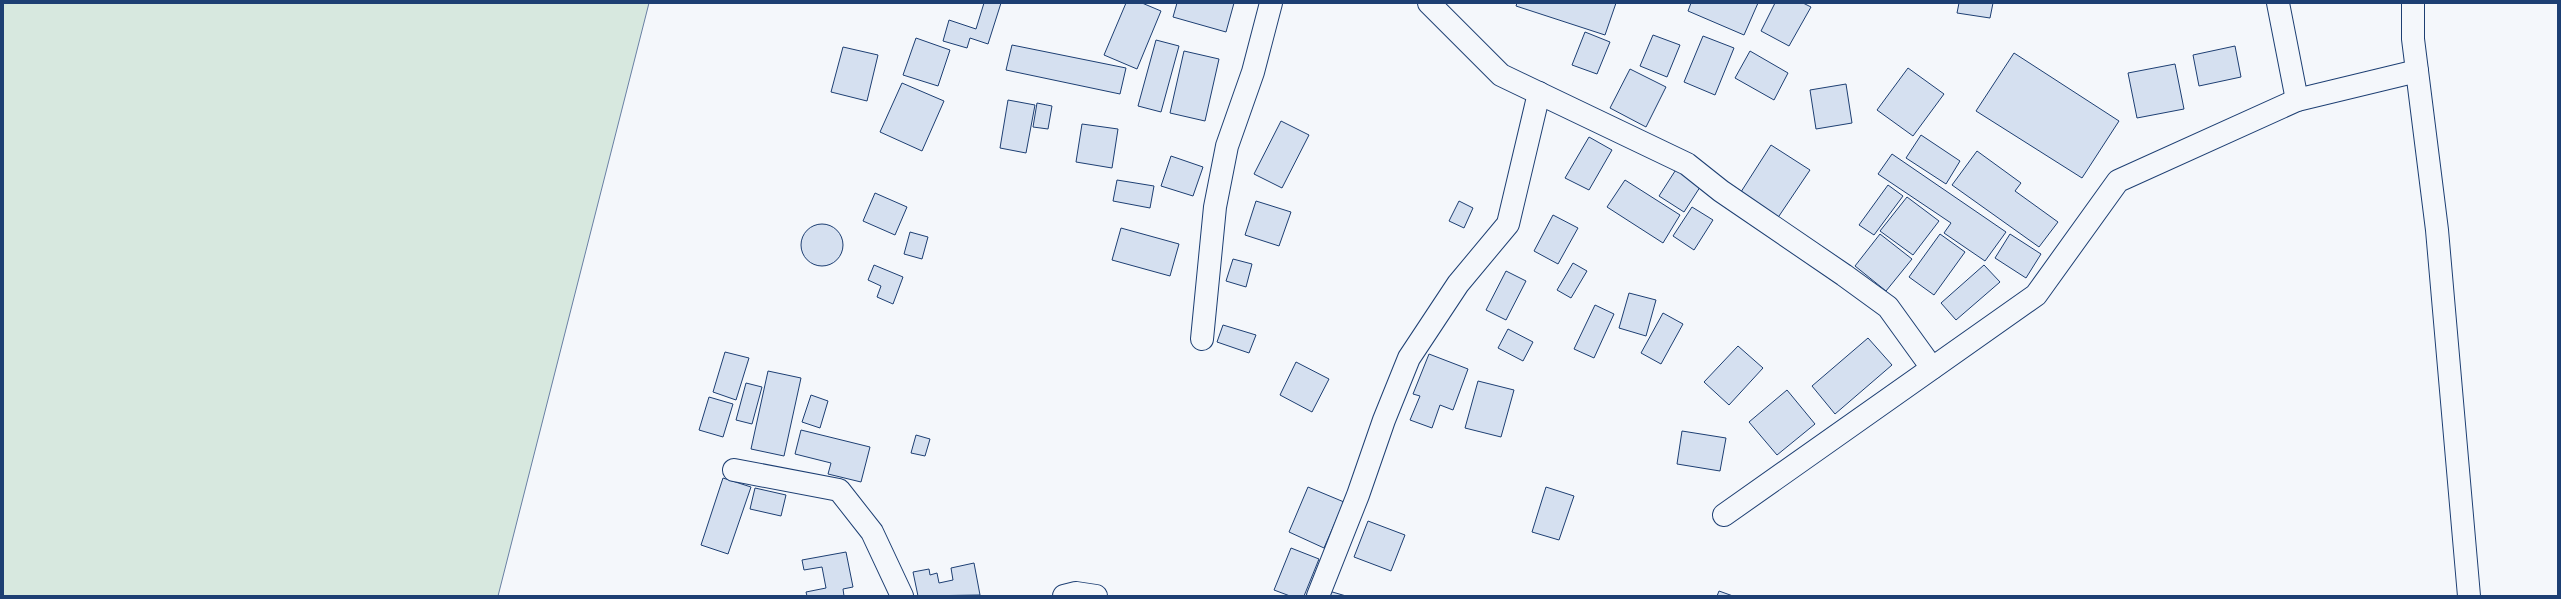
<svg xmlns="http://www.w3.org/2000/svg" width="2561" height="599" font-family="Jost,sans-serif">
<style>
.green{fill:#d7e8df;stroke:#687fa3}
.building{fill:#d5e0f0;stroke:#1d3f73}
.lines{fill:none;stroke-linecap:round;stroke-linejoin:round}
.minor-casing{stroke:#1d3f73;stroke-width:24}
.minor{stroke:#f4f7fb;stroke-width:22}
</style>
<rect width="100%" height="100%" fill="#f4f7fb"/>
<path class="green" d="M 3,3 L 649,3 L 498,596 L 3,596 Z"/>
<g class="building">
<path d="M 984,3 L 1001,3 L 988,44 L 970,38 L 967,48 L 943,41 L 949,20 L 976,29 Z"/>
<path d="M 1126,3 L 1142,3 L 1161,11 L 1137,69 L 1104,55 Z"/>
<path d="M 1177,3 L 1234,3 L 1226,32 L 1173,17 Z"/>
<path d="M 1517,3 L 1616,3 L 1605,35 L 1516,6 Z"/>
<path d="M 1691,3 L 1758,3 L 1744,35 L 1688,11 Z"/>
<path d="M 1775,3 L 1803,3 L 1811,7 L 1789,46 L 1761,31 Z"/>
<path d="M 1959,3 L 1993,3 L 1990,18 L 1957,13 Z"/>
<path d="M 1585,32 L 1610,42 L 1597,74 L 1572,65 Z"/>
<path d="M 1653,35 L 1680,45 L 1667,77 L 1640,66 Z"/>
<path d="M 1703,36 L 1734,48 L 1715,95 L 1684,82 Z"/>
<path d="M 916,38 L 950,50 L 938,86 L 903,75 Z"/>
<path d="M 1156,40 L 1179,46 L 1161,112 L 1138,106 Z"/>
<path d="M 1012,45 L 1126,68 L 1120,94 L 1006,70 Z"/>
<path d="M 2235,46 L 2241,77 L 2199,86 L 2193,55 Z"/>
<path d="M 843,47 L 878,55 L 867,101 L 831,92 Z"/>
<path d="M 1184,51 L 1219,59 L 1205,121 L 1170,113 Z"/>
<path d="M 1750,51 L 1788,73 L 1774,100 L 1735,78 Z"/>
<path d="M 2014,53 L 2119,121 L 2082,178 L 1976,111 Z"/>
<path d="M 2175,64 L 2184,109 L 2137,118 L 2128,73 Z"/>
<path d="M 1908,68 L 1944,94 L 1913,136 L 1877,110 Z"/>
<path d="M 1630,69 L 1666,87 L 1646,127 L 1610,108 Z"/>
<path d="M 902,83 L 944,101 L 922,151 L 880,132 Z"/>
<path d="M 1846,84 L 1852,123 L 1816,129 L 1810,90 Z"/>
<path d="M 1008,100 L 1035,105 L 1026,153 L 1000,148 Z"/>
<path d="M 1037,103 L 1052,106 L 1048,129 L 1033,127 Z"/>
<path d="M 1281,121 L 1309,135 L 1282,188 L 1254,174 Z"/>
<path d="M 1082,124 L 1118,129 L 1112,168 L 1076,162 Z"/>
<path d="M 1921,135 L 1960,161 L 1946,184 L 1906,158 Z"/>
<path d="M 1589,137 L 1612,150 L 1589,190 L 1565,178 Z"/>
<path d="M 1771,145 L 1810,170 L 1777,219 L 1739,195 Z"/>
<path d="M 1977,151 L 2021,183 L 2015,191 L 2058,222 L 2039,247 L 1952,185 Z"/>
<path d="M 1892,154 L 2006,232 L 1985,261 L 1944,233 L 1951,223 L 1878,174 Z"/>
<path d="M 1171,156 L 1203,167 L 1193,196 L 1161,186 Z"/>
<path d="M 1677,168 L 1702,184 L 1684,212 L 1659,196 Z"/>
<path d="M 1117,180 L 1154,186 L 1150,208 L 1113,201 Z"/>
<path d="M 1625,180 L 1680,215 L 1663,243 L 1607,207 Z"/>
<path d="M 1888,185 L 1903,196 L 1874,235 L 1859,225 Z"/>
<path d="M 875,193 L 907,207 L 895,235 L 863,221 Z"/>
<path d="M 1907,197 L 1939,221 L 1913,255 L 1880,231 Z"/>
<path d="M 1256,201 L 1291,212 L 1279,246 L 1245,235 Z"/>
<path d="M 1459,201 L 1473,208 L 1464,228 L 1449,221 Z"/>
<path d="M 1692,207 L 1713,220 L 1694,250 L 1673,236 Z"/>
<path d="M 1553,215 L 1578,228 L 1558,264 L 1534,251 Z"/>
<circle cx="822" cy="245" r="21"/>
<path d="M 1121,228 L 1179,244 L 1170,276 L 1112,260 Z"/>
<path d="M 910,232 L 928,237 L 922,259 L 904,254 Z"/>
<path d="M 1880,234 L 1912,259 L 1886,291 L 1855,266 Z"/>
<path d="M 1940,234 L 1965,252 L 1934,295 L 1909,277 Z"/>
<path d="M 2010,234 L 2041,254 L 2026,278 L 1995,258 Z"/>
<path d="M 1233,259 L 1252,264 L 1246,287 L 1226,281 Z"/>
<path d="M 1573,263 L 1587,271 L 1571,298 L 1557,290 Z"/>
<path d="M 874,265 L 903,277 L 893,304 L 877,297 L 881,286 L 868,280 Z"/>
<path d="M 1984,265 L 2000,282 L 1956,320 L 1941,303 Z"/>
<path d="M 1506,271 L 1526,281 L 1506,320 L 1486,310 Z"/>
<path d="M 1629,293 L 1656,300 L 1646,336 L 1619,328 Z"/>
<path d="M 1595,305 L 1614,314 L 1594,358 L 1574,349 Z"/>
<path d="M 1663,313 L 1683,324 L 1661,364 L 1641,353 Z"/>
<path d="M 1223,325 L 1256,335 L 1249,353 L 1217,342 Z"/>
<path d="M 1508,329 L 1533,342 L 1523,361 L 1498,348 Z"/>
<path d="M 1868,338 L 1892,365 L 1835,414 L 1812,386 Z"/>
<path d="M 1738,346 L 1763,368 L 1729,405 L 1704,382 Z"/>
<path d="M 725,352 L 749,358 L 736,400 L 713,392 Z"/>
<path d="M 1429,354 L 1468,369 L 1453,410 L 1440,405 L 1432,428 L 1410,420 L 1420,396 L 1413,394 Z"/>
<path d="M 1296,362 L 1329,379 L 1312,412 L 1280,395 Z"/>
<path d="M 768,371 L 801,378 L 784,456 L 751,449 Z"/>
<path d="M 1478,381 L 1514,390 L 1501,437 L 1465,428 Z"/>
<path d="M 746,383 L 762,387 L 752,424 L 736,420 Z"/>
<path d="M 1787,390 L 1815,424 L 1777,455 L 1749,422 Z"/>
<path d="M 811,395 L 828,401 L 820,428 L 802,422 Z"/>
<path d="M 709,397 L 733,404 L 723,437 L 699,430 Z"/>
<path d="M 801,430 L 870,447 L 861,482 L 828,474 L 831,463 L 795,454 Z"/>
<path d="M 1682,431 L 1726,438 L 1720,471 L 1677,464 Z"/>
<path d="M 916,435 L 930,439 L 925,456 L 911,453 Z"/>
<path d="M 723,478 L 751,487 L 728,554 L 701,545 Z"/>
<path d="M 1308,487 L 1344,502 L 1324,548 L 1289,532 Z"/>
<path d="M 1546,487 L 1574,496 L 1559,540 L 1532,532 Z"/>
<path d="M 755,488 L 786,495 L 781,516 L 750,509 Z"/>
<path d="M 1368,521 L 1405,535 L 1391,571 L 1354,557 Z"/>
<path d="M 1291,548 L 1319,559 L 1304,596 L 1290,596 L 1274,590 Z"/>
<path d="M 846,552 L 853,587 L 843,589 L 844,596 L 807,596 L 806,592 L 826,588 L 822,567 L 804,570 L 802,560 Z"/>
<path d="M 974,563 L 980,595 L 918,596 L 913,572 L 929,569 L 930,575 L 937,573 L 939,583 L 953,580 L 951,568 Z"/>
<path d="M 1329,591 L 1346,596 L 1327,596 Z"/>
<path d="M 1719,591 L 1733,596 L 1717,596 Z"/>
</g>
<g class="lines">
<defs>
<g id="minor">
<path d="M 1429,3 L 1501,75 L 1687,164 L 1721,191 L 1844,275 L 1888,307 L 1932,368"/>
<path d="M 2278,3 L 2297,100"/>
<path d="M 2413,3 L 2413,39 L 2437,230 L 2469,596"/>
<path d="M 1202,339 L 1215,207 L 1227,146 L 1253,72 L 1271,3"/>
<path d="M 734,470 L 839,490 L 872,532 L 902,596"/>
<path d="M 1724,515 L 2036,295 L 2118,181 L 2297,100 L 2417,71"/>
<path d="M 1064,596 L 1076,593 L 1096,596"/>
<path d="M 1318,596 L 1358,495 L 1384,420 L 1409,358 L 1458,284 L 1508,224 L 1539,93"/>
</g>
</defs>
<use href="#minor" class="minor-casing"/>
<use href="#minor" class="minor"/>
</g>
<rect width="2561" height="599" fill="none" stroke="#1d3f73" stroke-width="8"/>
</svg>
